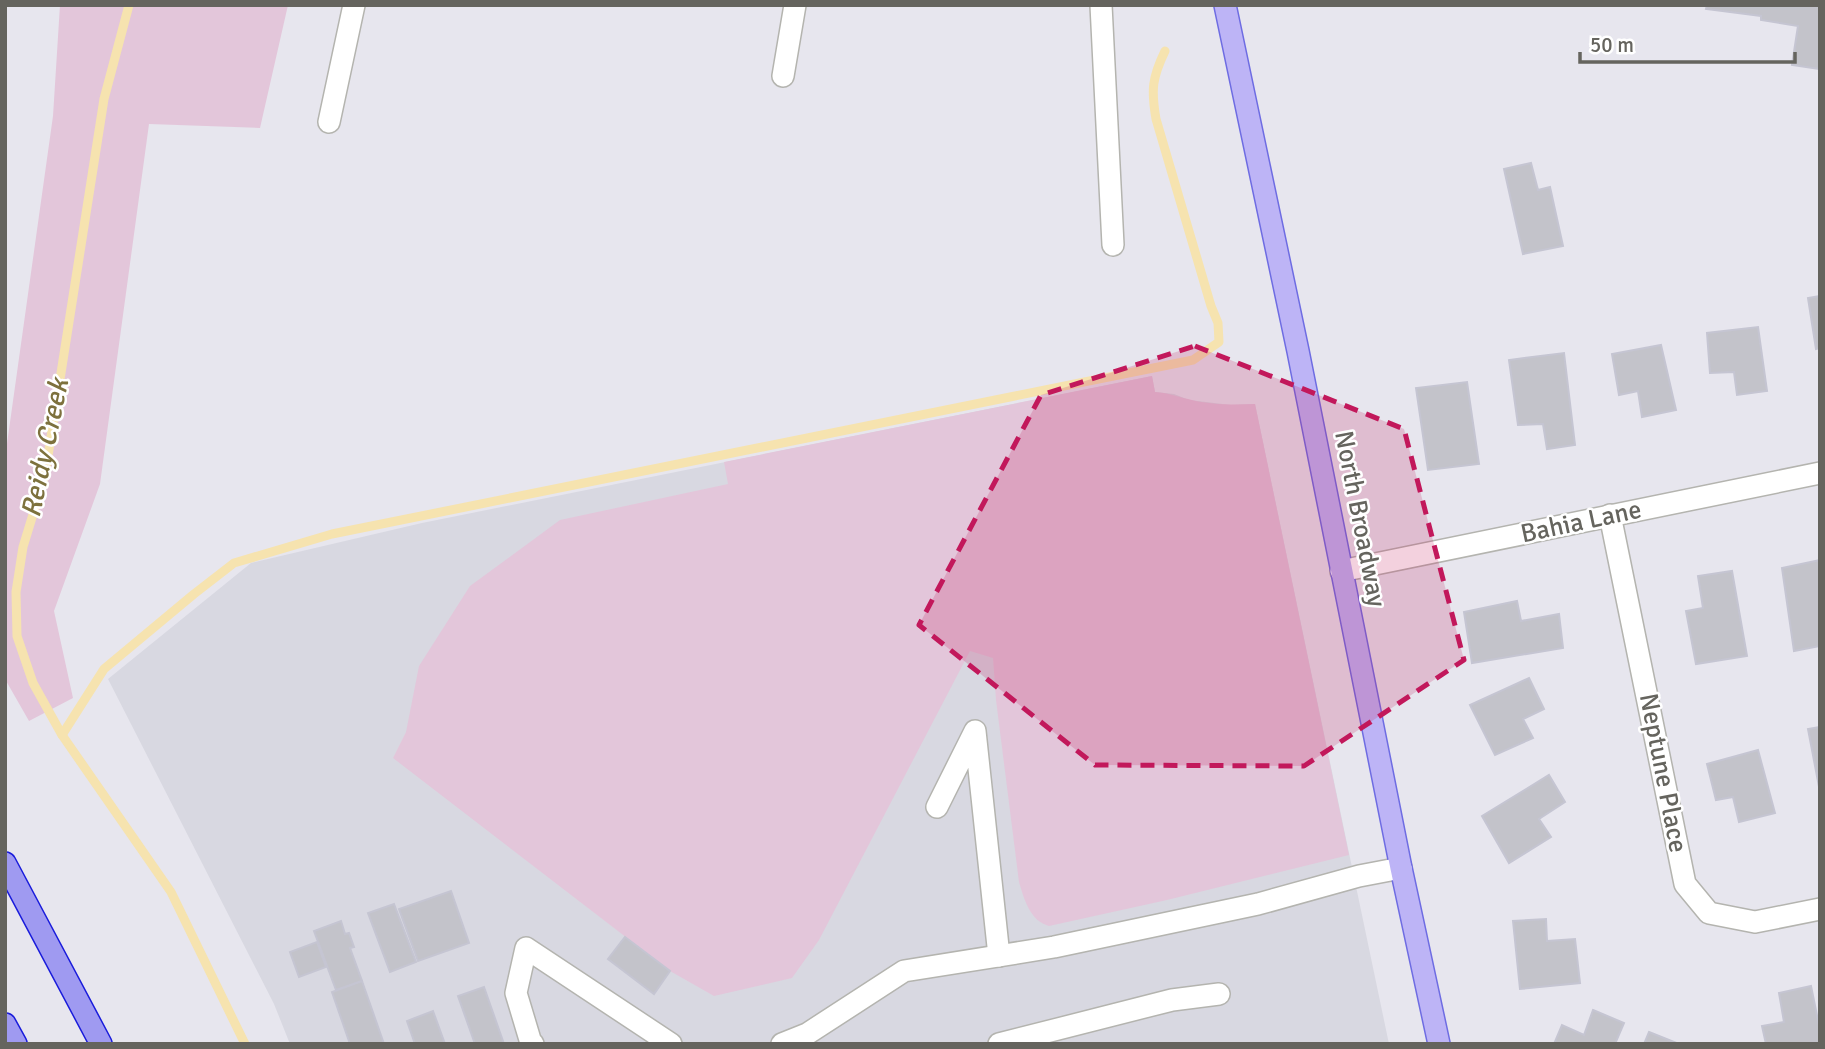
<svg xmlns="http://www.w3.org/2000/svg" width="1825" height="1049" font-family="Signika,sans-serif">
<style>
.education{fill:#d8d8e1}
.green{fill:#e3c6da}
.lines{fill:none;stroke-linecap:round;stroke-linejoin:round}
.stream{stroke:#f6e3af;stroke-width:9}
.building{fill:#c3c3ca;stroke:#c5c5d2;stroke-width:2}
.minor-casing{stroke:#b4b4af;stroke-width:24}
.major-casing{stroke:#6e6ce2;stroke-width:24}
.highway-casing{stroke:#1a1cdb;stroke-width:24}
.minor{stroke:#fff;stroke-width:21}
.major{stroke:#bdb4f6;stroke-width:21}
.highway{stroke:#9f9af1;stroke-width:21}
.marked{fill:#c2185b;fill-opacity:0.2;stroke:#c2185b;stroke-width:5;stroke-dasharray:14 9;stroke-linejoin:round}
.labels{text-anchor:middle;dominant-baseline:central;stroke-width:5;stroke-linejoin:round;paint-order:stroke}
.street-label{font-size:26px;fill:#65645e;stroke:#fff}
.water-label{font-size:28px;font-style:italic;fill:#7d713d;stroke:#fff}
</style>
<rect width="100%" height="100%" fill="#e7e6ee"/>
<path class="education" d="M 1152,376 L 1155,392 L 1174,394 L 1189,400 L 1231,405 L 1255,404 L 1389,1044 L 290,1044 L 274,1004 L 108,679 L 251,563 L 422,523 Z"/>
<g class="green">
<path d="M 60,5 L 288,5 L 260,128 L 149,124 L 100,484 L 54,611 L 73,698 L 29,721 L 5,679 L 5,458 L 53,116 Z"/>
<path d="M 1152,376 L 1155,392 C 1168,393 1175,396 1188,399 C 1209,405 1233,405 1255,404 L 1349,855 L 1167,900 L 1049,926 C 1030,921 1024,899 1019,882 L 996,700 L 993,658 L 970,651 L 819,940 L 792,978 L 714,996 L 670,971 L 393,758 L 406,732 L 419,666 L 470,586 L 560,520 L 728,484 L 724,462 Z"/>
</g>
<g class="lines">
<g class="stream">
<path d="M 129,5 L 104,99 L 45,475 L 23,547 L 16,592 L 17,636 L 33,683 L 62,735 L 171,892 L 245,1044"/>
<path d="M 62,735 L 104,669 L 194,594 L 234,563 L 332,534 L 1193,360 L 1219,342 L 1218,323 L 1211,306 L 1156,119 C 1151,90 1152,78 1165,51"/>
</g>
</g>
<g class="building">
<path d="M 1707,5 L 1820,5 L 1820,69 L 1792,65 L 1798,26 L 1761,20 L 1761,16 L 1706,9 Z"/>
<path d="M 1531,163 L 1538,190 L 1550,187 L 1563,246 L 1523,254 L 1504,169 Z"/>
<path d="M 1820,296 L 1820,348 L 1816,349 L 1808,298 Z"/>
<path d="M 1758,327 L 1767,391 L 1737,395 L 1734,372 L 1710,373 L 1707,333 Z"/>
<path d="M 1661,345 L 1676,410 L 1642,417 L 1638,391 L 1619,395 L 1612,354 Z"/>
<path d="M 1564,353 L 1575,445 L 1547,449 L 1543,424 L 1518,425 L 1509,360 Z"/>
<path d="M 1467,382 L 1479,464 L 1428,470 L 1416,388 Z"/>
<path d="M 1820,560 L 1820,646 L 1794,651 L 1782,568 Z"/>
<path d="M 1732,571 L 1747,656 L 1696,664 L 1686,611 L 1703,608 L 1698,576 Z"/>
<path d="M 1517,601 L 1521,621 L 1559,614 L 1563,648 L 1472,663 L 1464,612 Z"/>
<path d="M 1529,678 L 1544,709 L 1523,719 L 1533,738 L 1495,755 L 1470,705 Z"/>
<path d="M 1820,727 L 1820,792 L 1808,729 Z"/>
<path d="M 1758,750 L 1775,813 L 1739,822 L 1733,797 L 1716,800 L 1707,764 Z"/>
<path d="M 1549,775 L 1565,802 L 1539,819 L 1551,837 L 1509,863 L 1482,816 Z"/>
<path d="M 451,891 L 469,943 L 418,961 L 399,909 Z"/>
<path d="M 394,904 L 416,962 L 390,972 L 368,913 Z"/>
<path d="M 1546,919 L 1547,941 L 1575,939 L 1580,983 L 1520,989 L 1513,921 Z"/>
<path d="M 341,921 L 345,934 L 349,933 L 354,947 L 350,948 L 362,981 L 336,990 L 314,931 Z"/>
<path d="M 625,937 L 670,971 L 654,994 L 608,959 Z"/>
<path d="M 317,942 L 326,967 L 299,977 L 290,952 Z"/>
<path d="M 362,981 L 384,1044 L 350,1044 L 332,992 Z"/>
<path d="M 1811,986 L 1820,1030 L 1820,1044 L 1766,1044 L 1762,1026 L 1784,1022 L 1779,993 Z"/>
<path d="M 484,987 L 504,1044 L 475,1044 L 458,996 Z"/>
<path d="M 1593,1010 L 1624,1023 L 1615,1044 L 1554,1044 L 1562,1025 L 1584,1035 Z"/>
<path d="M 433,1011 L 445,1044 L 415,1044 L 407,1021 Z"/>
<path d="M 1649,1032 L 1679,1044 L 1644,1044 Z"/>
</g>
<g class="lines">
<defs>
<g id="minor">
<path d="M 1101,5 L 1113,245"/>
<path d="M 783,76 L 795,5"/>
<path d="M 329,122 L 354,5"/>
<path d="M 1610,515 L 1685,884 L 1709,913 L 1755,922 L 1820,909"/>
<path d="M 1341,571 L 1820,473"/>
<path d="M 937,807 L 975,731 L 999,956"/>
<path d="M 533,1044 L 531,1043 L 516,993 L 526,948 L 671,1044"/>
<path d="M 782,1044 L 807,1034 L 904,971 L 1054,947 L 1258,904 L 1359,876 L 1401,868"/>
<path d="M 999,1044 L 1172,1000 L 1219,994"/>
</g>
<path id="major" d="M 1225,5 L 1298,351 L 1401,868 L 1439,1044"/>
<g id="highway">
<path d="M 5,863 L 101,1044"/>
<path d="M 5,1024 L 16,1044"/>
</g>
</defs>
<use href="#minor" class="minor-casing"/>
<use href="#major" class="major-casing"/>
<use href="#highway" class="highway-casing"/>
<use href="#minor" class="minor"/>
<use href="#major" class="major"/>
<use href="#highway" class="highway"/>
</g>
<path class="marked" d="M 1195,346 L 1404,429 L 1464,660 L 1304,766 L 1095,765 L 919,625 L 1041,395 Z"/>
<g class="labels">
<g class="street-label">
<text transform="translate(1360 519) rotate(79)">North Broadway</text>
<text transform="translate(1581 522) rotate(-12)">Bahia Lane</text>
<text transform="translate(1663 773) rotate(79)">Neptune Place</text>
</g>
<g class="water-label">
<text transform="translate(45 448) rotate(-78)">Reidy Creek</text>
</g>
</g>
<rect width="1825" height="1049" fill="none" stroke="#65645e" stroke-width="14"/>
<path d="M1580 52v10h215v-10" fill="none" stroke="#65645e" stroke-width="3.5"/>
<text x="1590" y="52" font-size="21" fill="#65645e" stroke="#ffffff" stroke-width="5" paint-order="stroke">50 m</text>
</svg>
